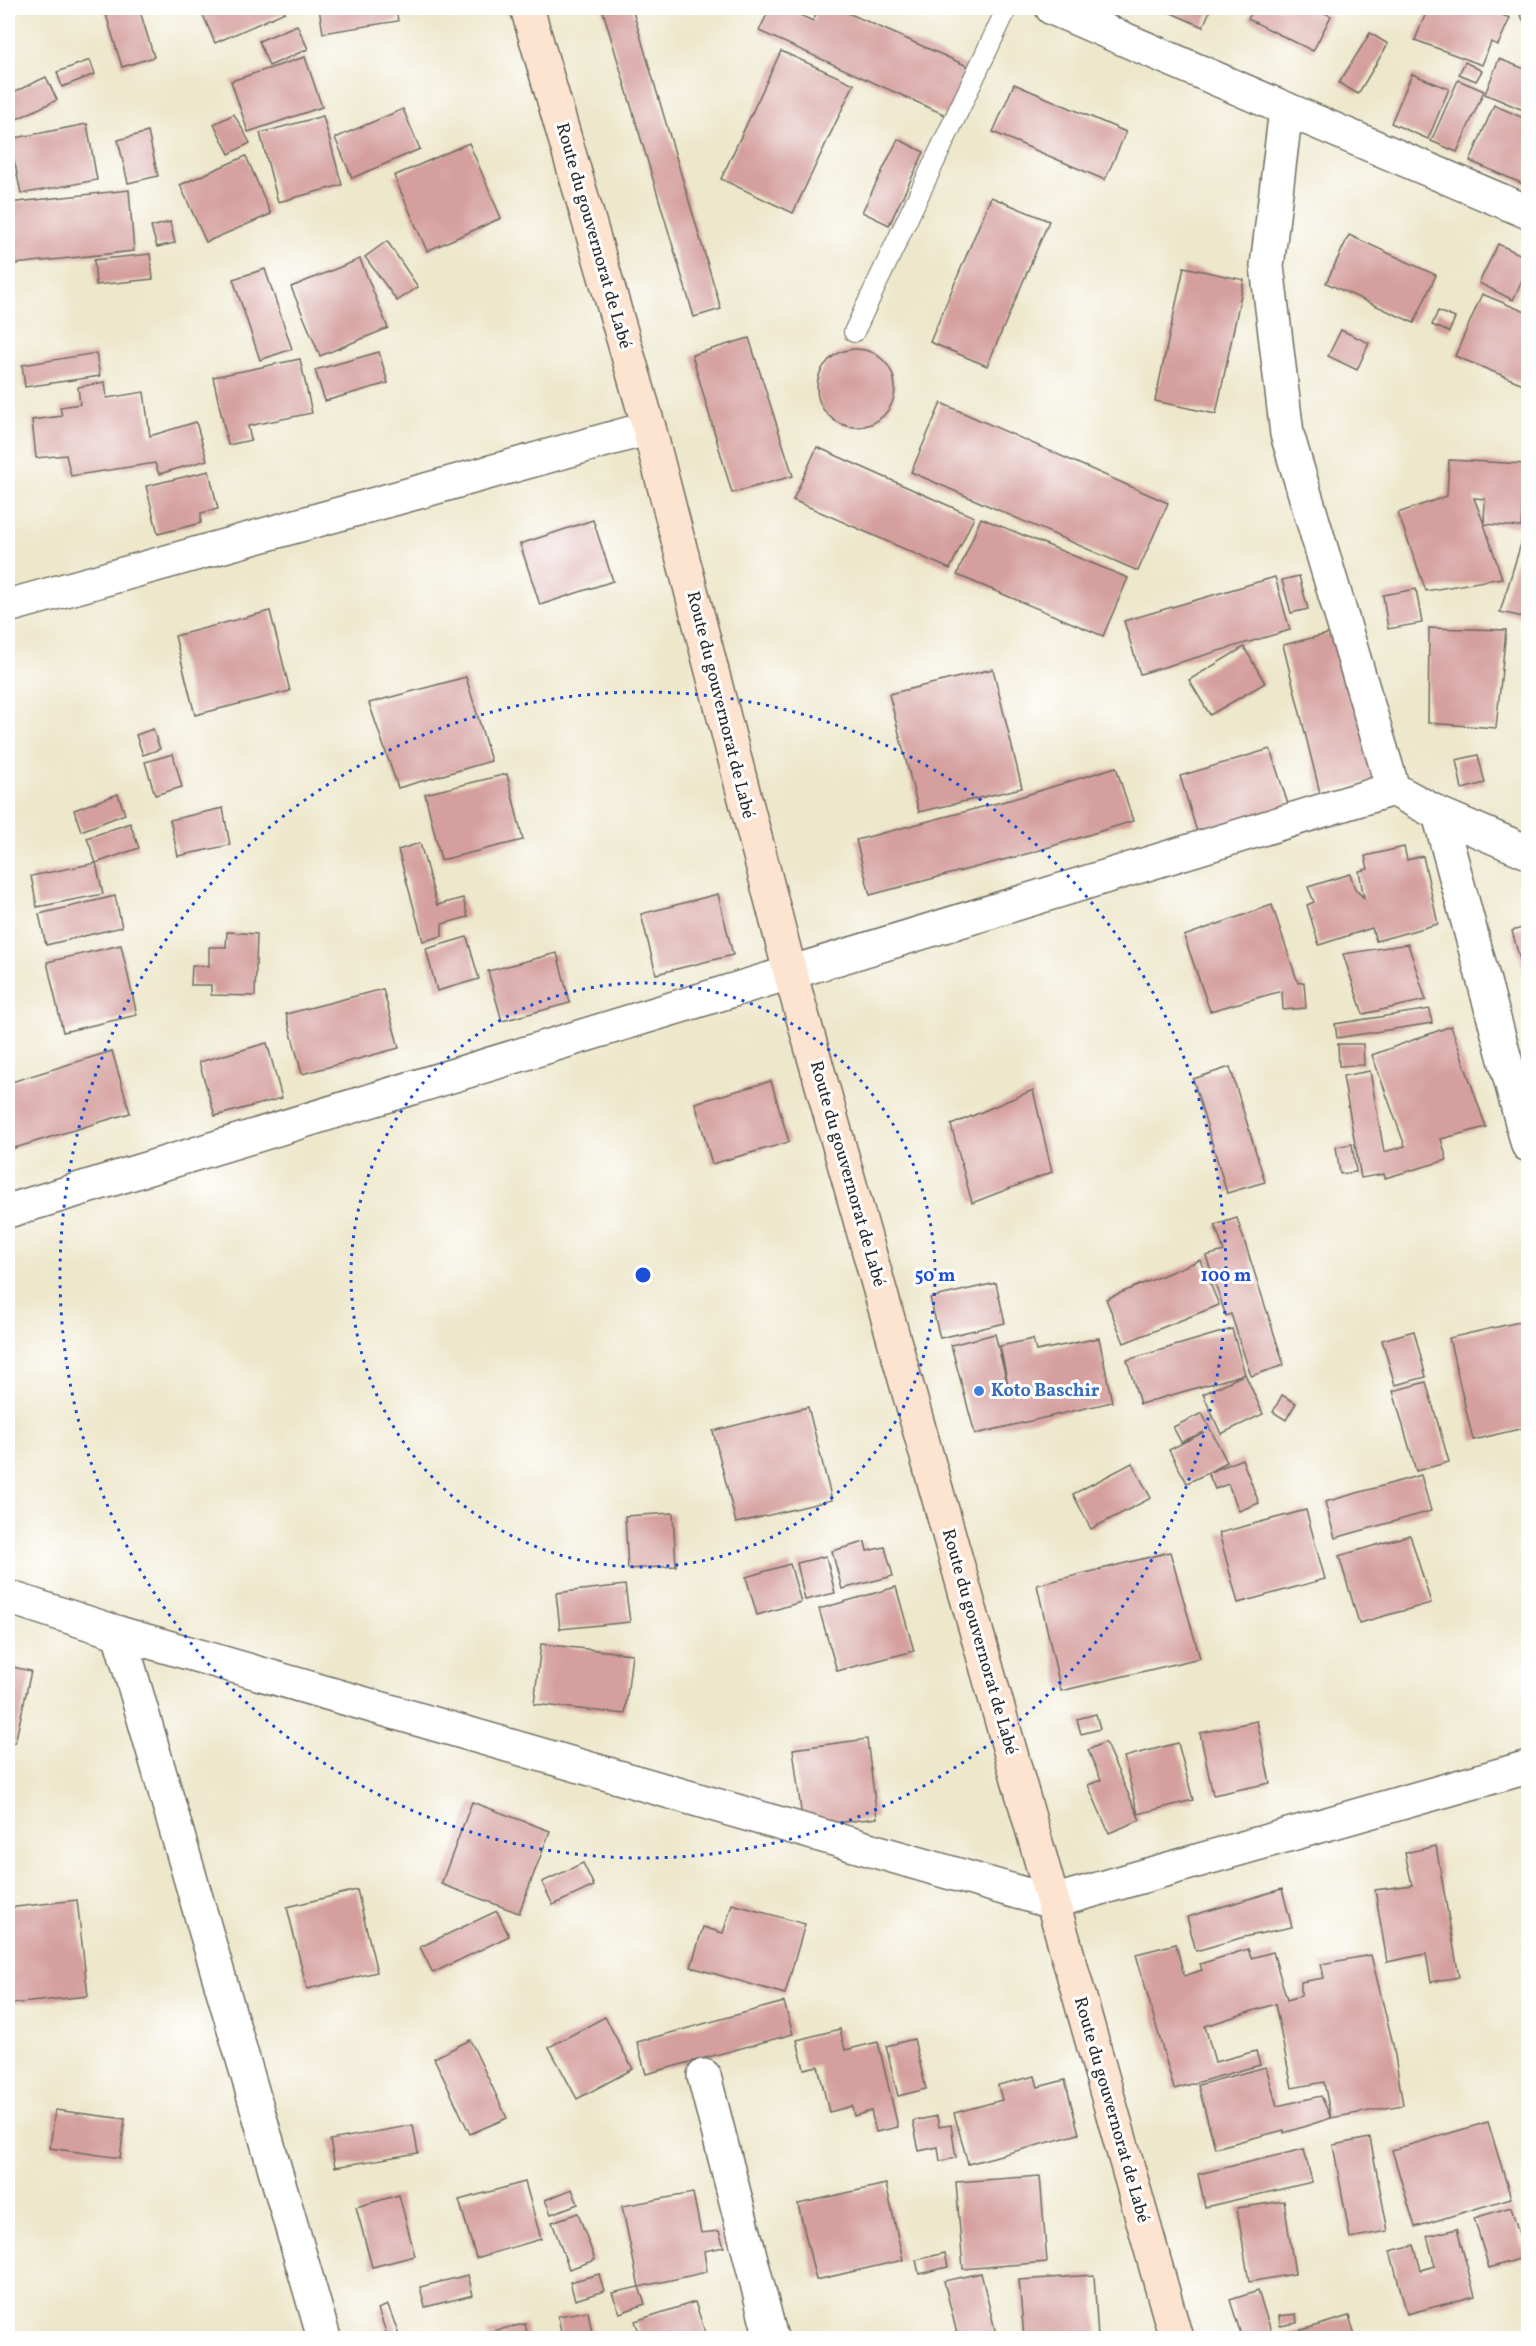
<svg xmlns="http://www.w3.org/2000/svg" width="1536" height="2346" font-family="Vollkorn,serif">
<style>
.building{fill:#d49f9c;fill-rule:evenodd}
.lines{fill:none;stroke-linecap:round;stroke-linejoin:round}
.lane-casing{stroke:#6f6d63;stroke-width:22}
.street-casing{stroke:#6f6d63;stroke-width:36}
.secondary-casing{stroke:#6f6d63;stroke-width:36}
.lane{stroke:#fff;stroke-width:20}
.street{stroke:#fff;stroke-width:33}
.secondary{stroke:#fde4d1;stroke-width:33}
.ring{fill:none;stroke:#1d4ed8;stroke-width:3;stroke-dasharray:3 6}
.shop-dot{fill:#3f7fe0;stroke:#fff;stroke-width:2}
.labels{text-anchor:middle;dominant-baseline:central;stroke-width:6;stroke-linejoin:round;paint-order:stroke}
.street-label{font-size:18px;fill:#2b2b2b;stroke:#fff}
.shop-label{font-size:18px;font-weight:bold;fill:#366cbe;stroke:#fff;text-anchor:start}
.centre{fill:#1d4ed8;stroke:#fff;stroke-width:3}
.ring-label{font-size:18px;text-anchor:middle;font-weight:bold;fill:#1d4ed8;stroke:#fff;stroke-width:6;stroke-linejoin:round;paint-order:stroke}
</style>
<rect width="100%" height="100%" fill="#fff"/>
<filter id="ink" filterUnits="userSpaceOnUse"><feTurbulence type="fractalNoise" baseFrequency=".0167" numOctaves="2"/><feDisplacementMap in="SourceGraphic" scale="12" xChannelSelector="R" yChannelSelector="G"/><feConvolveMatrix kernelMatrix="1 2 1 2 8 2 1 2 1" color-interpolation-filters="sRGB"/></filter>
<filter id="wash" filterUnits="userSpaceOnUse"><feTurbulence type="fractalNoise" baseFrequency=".008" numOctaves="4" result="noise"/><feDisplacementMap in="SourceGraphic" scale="24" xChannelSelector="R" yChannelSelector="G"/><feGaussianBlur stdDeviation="1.35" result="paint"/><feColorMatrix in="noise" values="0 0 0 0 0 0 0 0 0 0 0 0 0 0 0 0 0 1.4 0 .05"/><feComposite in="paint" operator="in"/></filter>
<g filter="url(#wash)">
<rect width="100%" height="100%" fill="#ede7cb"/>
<g id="blocks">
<g class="building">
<path d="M 104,8 L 139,8 L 154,57 L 122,67 Z"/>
<path d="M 200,8 L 282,8 L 285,12 L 215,43 Z"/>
<path d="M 319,8 L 396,8 L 398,21 L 323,33 Z"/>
<path d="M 602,8 L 632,8 L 721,309 L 694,317 Z"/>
<path d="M 770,8 L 784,8 L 813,21 L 819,8 L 837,8 L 974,69 L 952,118 L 759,31 Z"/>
<path d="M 1160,8 L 1211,8 L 1203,27 Z"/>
<path d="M 1254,8 L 1315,8 L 1331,16 L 1313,51 L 1248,19 Z"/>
<path d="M 1428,8 L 1483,8 L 1510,18 L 1498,45 L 1491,42 L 1482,65 L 1415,40 Z"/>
<path d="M 1516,8 L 1528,8 L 1528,25 L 1527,26 Z"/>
<path d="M 297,25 L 308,49 L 269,66 L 259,41 Z"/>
<path d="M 1370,33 L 1388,44 L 1358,94 L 1339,83 Z"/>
<path d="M 781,51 L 854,84 L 793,213 L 721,179 Z"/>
<path d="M 305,57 L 322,107 L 248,132 L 231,81 Z"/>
<path d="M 1499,59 L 1528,70 L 1528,112 L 1485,94 Z"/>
<path d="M 90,60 L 95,74 L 62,87 L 57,72 Z"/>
<path d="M 1465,62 L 1482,71 L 1476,81 L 1459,74 Z"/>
<path d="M 1412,74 L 1449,89 L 1428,139 L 1391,123 Z"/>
<path d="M 46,77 L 57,100 L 17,119 L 8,95 Z"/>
<path d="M 1458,80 L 1484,91 L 1457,152 L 1431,141 Z"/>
<path d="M 1014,84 L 1126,132 L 1105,180 L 993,132 Z"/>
<path d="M 1494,105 L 1528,120 L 1528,186 L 1470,161 Z"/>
<path d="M 403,109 L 420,149 L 352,178 L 335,138 Z"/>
<path d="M 234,114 L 250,143 L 229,154 L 214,124 Z"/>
<path d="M 323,116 L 342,185 L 278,202 L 260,133 Z"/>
<path d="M 87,124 L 97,180 L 21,194 L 10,139 Z"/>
<path d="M 148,132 L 158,176 L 128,183 L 118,140 Z"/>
<path d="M 898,139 L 924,152 L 889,225 L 862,212 Z"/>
<path d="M 469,143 L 501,218 L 427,251 L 394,176 Z"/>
<path d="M 246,156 L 271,214 L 206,242 L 180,185 Z"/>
<path d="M 129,190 L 134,251 L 15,264 L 8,203 Z"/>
<path d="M 991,197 L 1049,221 L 987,366 L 930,342 Z"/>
<path d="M 170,222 L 175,243 L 157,247 L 151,227 Z"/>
<path d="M 1349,235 L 1436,275 L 1414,323 L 1326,283 Z"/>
<path d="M 387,241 L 418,287 L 397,301 L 365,257 Z"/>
<path d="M 1498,244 L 1528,258 L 1528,268 L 1513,300 L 1479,283 Z"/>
<path d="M 150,254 L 153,279 L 96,285 L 94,260 Z"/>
<path d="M 360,259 L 388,328 L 320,356 L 291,287 Z"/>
<path d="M 1184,267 L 1244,280 L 1216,414 L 1155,401 Z"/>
<path d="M 265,269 L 292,349 L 260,360 L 233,279 Z"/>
<path d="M 1482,294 L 1528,313 L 1528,371 L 1523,384 L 1455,356 Z"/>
<path d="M 1438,311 L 1455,318 L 1449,332 L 1432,325 Z"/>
<path d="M 1341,330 L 1369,343 L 1357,370 L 1328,356 Z"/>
<path d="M 749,338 L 793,476 L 732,493 L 692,355 Z"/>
<circle cx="856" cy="388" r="39"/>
<path d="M 379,352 L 388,383 L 325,401 L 315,370 Z"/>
<path d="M 96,353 L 100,376 L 25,387 L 22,365 Z"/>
<path d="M 300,359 L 312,413 L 248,426 L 251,440 L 228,445 L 213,377 Z"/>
<path d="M 105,382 L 107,398 L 144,392 L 150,436 L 196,422 L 207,460 L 159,474 L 155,463 L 71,476 L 66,455 L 36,458 L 32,420 L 62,416 L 60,407 L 80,404 L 78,387 Z"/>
<path d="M 941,403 L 1168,503 L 1138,571 L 911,472 Z"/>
<path d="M 817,447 L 974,517 L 950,569 L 793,500 Z"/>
<path d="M 1449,460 L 1525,464 L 1521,527 L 1484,524 L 1502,578 L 1426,591 L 1398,513 L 1447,496 ZM 1474,498 L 1485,499 L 1484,524 Z"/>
<path d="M 209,471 L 218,509 L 201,513 L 201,523 L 158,534 L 146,486 Z"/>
<path d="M 981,518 L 1128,578 L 1103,636 L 957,575 Z"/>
<path d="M 593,520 L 613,581 L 540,605 L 520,544 Z"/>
<path d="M 1524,534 L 1528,535 L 1528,618 L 1500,612 Z"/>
<path d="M 1299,576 L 1308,609 L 1291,613 L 1282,580 Z"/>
<path d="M 1275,577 L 1290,630 L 1140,674 L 1124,621 Z"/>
<path d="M 1416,589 L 1422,623 L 1388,629 L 1383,595 Z"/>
<path d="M 270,611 L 290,691 L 195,715 L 175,636 Z"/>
<path d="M 1429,628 L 1506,630 L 1496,728 L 1428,723 Z"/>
<path d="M 1340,631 L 1376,780 L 1320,793 L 1283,645 Z"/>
<path d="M 1244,647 L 1265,683 L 1210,715 L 1189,680 Z"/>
<path d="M 993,669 L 1022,788 L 919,812 L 889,694 Z"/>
<path d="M 466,677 L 491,761 L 398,788 L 369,703 Z"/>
<path d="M 153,729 L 160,749 L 143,755 L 136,735 Z"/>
<path d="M 1270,749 L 1289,807 L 1198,835 L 1180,776 Z"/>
<path d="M 173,754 L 182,787 L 155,795 L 145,762 Z"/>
<path d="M 1478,755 L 1485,783 L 1462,789 L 1456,760 Z"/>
<path d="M 1116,767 L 1133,821 L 1030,853 L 870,895 L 856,840 L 1013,799 Z"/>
<path d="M 507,774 L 523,840 L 441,860 L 425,794 Z"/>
<path d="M 118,794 L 125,814 L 81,831 L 74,810 Z"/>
<path d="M 223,808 L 230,845 L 178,856 L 170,820 Z"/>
<path d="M 130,823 L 139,848 L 96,863 L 103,894 L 37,907 L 31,876 L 96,863 L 87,838 Z"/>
<path d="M 420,843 L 437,905 L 463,898 L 468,917 L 442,924 L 442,936 L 423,941 L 398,850 Z"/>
<path d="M 1404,847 L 1407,860 L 1423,856 L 1438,924 L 1376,941 L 1372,928 L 1319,945 L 1307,905 L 1314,902 L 1308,887 L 1350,874 L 1355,889 L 1364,898 L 1359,871 L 1368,869 L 1365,856 Z"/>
<path d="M 718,894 L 733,955 L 656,974 L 641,914 Z"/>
<path d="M 115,896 L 122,927 L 46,945 L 39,914 Z"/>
<path d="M 1272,905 L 1298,983 L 1304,982 L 1306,1008 L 1283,1010 L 1282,991 L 1210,1011 L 1184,936 Z"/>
<path d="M 1528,926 L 1528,989 L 1512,931 Z"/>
<path d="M 227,932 L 257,934 L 255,996 L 211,995 L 211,985 L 191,985 L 192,965 L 209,966 L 209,947 L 226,947 Z"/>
<path d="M 467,937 L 479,979 L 437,991 L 426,949 Z"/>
<path d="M 1408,944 L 1426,1000 L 1363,1014 L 1343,954 Z"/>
<path d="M 121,945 L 137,1015 L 63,1032 L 47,962 Z"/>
<path d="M 557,953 L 570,1003 L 502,1021 L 488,971 Z"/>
<path d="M 383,989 L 399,1048 L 302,1074 L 286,1014 Z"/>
<path d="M 1430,1009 L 1432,1023 L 1337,1038 L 1335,1024 Z"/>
<path d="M 1451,1026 L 1486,1127 L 1441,1139 L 1447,1160 L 1385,1178 L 1384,1174 L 1361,1178 L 1343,1076 L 1370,1071 L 1384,1152 L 1405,1146 L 1372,1055 Z"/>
<path d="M 267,1043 L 282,1098 L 215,1116 L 199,1062 Z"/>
<path d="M 1338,1044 L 1363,1044 L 1364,1065 L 1339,1066 Z"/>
<path d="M 112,1051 L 130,1113 L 8,1150 L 8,1083 Z"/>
<path d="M 1230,1067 L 1265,1182 L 1227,1193 L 1193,1079 Z"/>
<path d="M 771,1081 L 789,1142 L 712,1164 L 695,1103 Z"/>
<path d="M 1033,1090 L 1052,1172 L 972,1203 L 951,1125 Z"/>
<path d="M 1352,1144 L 1356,1172 L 1340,1174 L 1336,1147 Z"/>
<path d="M 1237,1218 L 1284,1365 L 1251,1376 L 1231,1314 L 1226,1316 L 1206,1256 L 1224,1251 L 1215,1225 Z"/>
<path d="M 1200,1260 L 1219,1305 L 1124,1343 L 1106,1299 Z"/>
<path d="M 996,1283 L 1005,1323 L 940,1338 L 930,1298 Z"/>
<path d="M 1528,1320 L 1528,1427 L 1473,1440 L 1449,1338 Z"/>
<path d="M 1232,1329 L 1245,1374 L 1263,1414 L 1221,1434 L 1203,1394 L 1245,1374 L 1140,1404 L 1127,1360 Z"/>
<path d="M 1414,1331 L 1426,1377 L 1395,1385 L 1382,1340 Z"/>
<path d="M 995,1334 L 1010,1394 L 1000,1346 L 1033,1339 L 1036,1351 L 1099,1338 L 1112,1402 L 975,1434 L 951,1345 Z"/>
<path d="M 1426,1382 L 1449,1462 L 1416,1471 L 1393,1391 Z"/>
<path d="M 1282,1395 L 1296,1403 L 1286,1420 L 1273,1412 Z"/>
<path d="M 808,1407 L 832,1500 L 736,1523 L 713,1431 Z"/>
<path d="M 1202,1413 L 1227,1462 L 1208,1473 L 1242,1459 L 1259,1503 L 1239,1511 L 1228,1484 L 1215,1489 L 1208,1473 L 1187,1483 L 1169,1450 L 1204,1432 L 1181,1442 L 1173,1427 Z"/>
<path d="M 1132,1463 L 1151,1498 L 1091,1529 L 1073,1494 Z"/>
<path d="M 1421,1475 L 1431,1511 L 1335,1538 L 1325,1502 Z"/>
<path d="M 1306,1510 L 1325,1579 L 1238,1603 L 1219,1533 Z"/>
<path d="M 673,1513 L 676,1566 L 628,1569 L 625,1516 Z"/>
<path d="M 1410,1535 L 1431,1603 L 1359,1623 L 1339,1556 Z"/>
<path d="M 865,1542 L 867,1551 L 885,1547 L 893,1576 L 842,1589 L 832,1551 Z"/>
<path d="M 1170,1552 L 1200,1658 L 1061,1691 L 1037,1585 Z"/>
<path d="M 826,1556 L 835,1593 L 805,1600 L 797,1563 Z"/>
<path d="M 790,1564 L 801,1602 L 757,1615 L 746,1577 Z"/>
<path d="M 625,1585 L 630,1622 L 560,1629 L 556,1593 Z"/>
<path d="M 896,1587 L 914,1651 L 837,1671 L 819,1609 Z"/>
<path d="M 541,1644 L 632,1654 L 625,1714 L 534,1704 Z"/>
<path d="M 8,1666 L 31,1671 L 15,1743 L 8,1741 Z"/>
<path d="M 1096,1714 L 1100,1729 L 1081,1734 L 1077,1719 Z"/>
<path d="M 1257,1721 L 1270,1783 L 1213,1795 L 1200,1733 Z"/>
<path d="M 867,1739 L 877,1818 L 803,1827 L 793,1749 Z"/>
<path d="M 1105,1742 L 1140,1820 L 1109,1833 L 1088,1785 L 1101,1780 L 1088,1750 Z"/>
<path d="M 1178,1743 L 1193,1800 L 1138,1814 L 1124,1757 Z"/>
<path d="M 472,1802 L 550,1831 L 519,1913 L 441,1884 Z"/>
<path d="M 1436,1846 L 1459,1977 L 1431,1982 L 1426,1954 L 1387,1962 L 1375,1890 L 1412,1885 L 1405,1853 Z"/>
<path d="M 583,1863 L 594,1886 L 553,1905 L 542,1882 Z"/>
<path d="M 1282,1889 L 1292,1927 L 1244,1937 L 1196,1951 L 1187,1917 Z"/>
<path d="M 357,1890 L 377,1972 L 307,1989 L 287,1907 Z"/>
<path d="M 77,1900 L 88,1996 L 11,2004 L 8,1974 L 8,1908 Z"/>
<path d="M 732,1904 L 805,1924 L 785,1994 L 691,1967 L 703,1927 L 723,1933 Z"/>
<path d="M 497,1911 L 509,1936 L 433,1973 L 420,1947 Z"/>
<path d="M 1176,1944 L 1184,1976 L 1202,1970 L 1200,1964 L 1248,1949 L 1251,1958 L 1273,1952 L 1287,2000 L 1301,1996 L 1301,1982 L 1324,1978 L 1321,1964 L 1371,1955 L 1393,2044 L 1403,2105 L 1331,2118 L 1324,2082 L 1292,2088 L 1275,2004 L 1205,2026 L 1215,2062 L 1256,2051 L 1260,2065 L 1174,2089 L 1136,1954 Z"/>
<path d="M 784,2002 L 793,2034 L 646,2074 L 637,2042 Z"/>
<path d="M 605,2017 L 633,2069 L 577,2099 L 549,2047 Z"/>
<path d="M 840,2029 L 845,2050 L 878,2042 L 898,2127 L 876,2132 L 871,2111 L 854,2116 L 852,2106 L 829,2112 L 818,2066 L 804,2069 L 797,2040 Z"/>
<path d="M 914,2039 L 926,2089 L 898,2096 L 886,2046 Z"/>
<path d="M 470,2040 L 507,2118 L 470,2134 L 434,2058 Z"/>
<path d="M 1266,2067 L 1277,2106 L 1321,2096 L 1331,2118 L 1284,2133 L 1284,2130 L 1215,2148 L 1198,2085 Z"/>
<path d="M 1035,2076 L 1038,2087 L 1065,2080 L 1079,2134 L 968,2164 L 954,2113 L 1002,2100 L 998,2085 Z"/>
<path d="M 55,2110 L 125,2119 L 120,2158 L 50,2148 Z"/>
<path d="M 937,2116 L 939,2127 L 951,2125 L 956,2158 L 940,2161 L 938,2147 L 919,2151 L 913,2121 Z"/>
<path d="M 1488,2122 L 1511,2198 L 1415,2227 L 1392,2150 Z"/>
<path d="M 413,2125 L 418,2153 L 335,2167 L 330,2140 Z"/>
<path d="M 1370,2138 L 1388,2231 L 1350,2238 L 1333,2145 Z"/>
<path d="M 1304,2149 L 1312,2182 L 1205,2207 L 1198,2174 Z"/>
<path d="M 1040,2176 L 1047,2262 L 963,2269 L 956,2182 Z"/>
<path d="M 525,2182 L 541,2239 L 476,2258 L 459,2200 Z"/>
<path d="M 886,2184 L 903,2260 L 816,2280 L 798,2204 Z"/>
<path d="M 572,2189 L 578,2204 L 551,2214 L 545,2200 Z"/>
<path d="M 693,2193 L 701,2233 L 719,2231 L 724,2247 L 704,2251 L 707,2272 L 639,2287 L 645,2304 L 620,2313 L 612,2293 L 639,2287 L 622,2206 Z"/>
<path d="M 399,2195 L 415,2256 L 372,2267 L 356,2207 Z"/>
<path d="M 1284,2201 L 1295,2274 L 1249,2282 L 1237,2208 Z"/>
<path d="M 1511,2207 L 1526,2257 L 1489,2268 L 1474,2218 Z"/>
<path d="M 578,2213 L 595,2260 L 569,2269 L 552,2222 Z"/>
<path d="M 1457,2229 L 1475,2296 L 1407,2314 L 1390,2251 L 1414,2245 L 1421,2270 L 1435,2266 L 1427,2236 Z"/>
<path d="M 945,2253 L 948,2267 L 919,2274 L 916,2260 Z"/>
<path d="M 981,2273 L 997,2338 L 958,2338 L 944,2281 Z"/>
<path d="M 599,2274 L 604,2291 L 575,2300 L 570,2282 Z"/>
<path d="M 468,2275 L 473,2295 L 425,2307 L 420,2287 Z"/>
<path d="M 1094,2275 L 1098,2338 L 1024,2338 L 1019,2280 Z"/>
<path d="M 1258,2291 L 1272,2334 L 1257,2338 L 1242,2338 L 1230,2300 Z"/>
<path d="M 695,2302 L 707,2338 L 641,2338 L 635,2321 Z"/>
<path d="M 388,2305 L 400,2338 L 388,2338 L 378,2309 Z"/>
<path d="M 588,2311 L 593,2338 L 562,2338 L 558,2316 Z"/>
<path d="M 1296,2314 L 1297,2323 L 1280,2326 L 1279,2316 Z"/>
<path d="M 1349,2316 L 1356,2338 L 1275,2338 Z"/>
<path d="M 525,2324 L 528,2338 L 489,2338 L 487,2332 Z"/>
</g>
</g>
</g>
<g filter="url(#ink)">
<use href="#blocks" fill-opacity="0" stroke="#6f6d63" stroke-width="1.5"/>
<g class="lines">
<defs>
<path id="lane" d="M 854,332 L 1007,8"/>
<g id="street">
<path d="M 1052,8 L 1286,109 L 1528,212"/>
<path d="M 1286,109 L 1267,266 L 1287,434 L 1393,789 L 1439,814 L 1528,852"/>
<path d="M 8,606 L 649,428"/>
<path d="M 1439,814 L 1528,1145"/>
<path d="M 8,1211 L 1393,789"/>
<path d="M 8,1597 L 119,1633 L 1052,1902 L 1528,1767"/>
<path d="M 119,1633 L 324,2338"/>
<path d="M 704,2076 L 771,2338"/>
</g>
<path id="secondary" d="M 527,8 L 649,428 L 790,972 L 1176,2338"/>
</defs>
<use href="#lane" class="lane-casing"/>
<use href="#street" class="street-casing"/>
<use href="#secondary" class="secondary-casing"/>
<use href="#lane" class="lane"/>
<use href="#street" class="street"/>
<use href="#secondary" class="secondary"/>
</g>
</g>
<g class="ring">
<circle cx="643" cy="1275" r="292"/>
<circle cx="643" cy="1275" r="583"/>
</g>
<circle class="shop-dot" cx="979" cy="1391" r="6"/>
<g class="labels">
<g class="street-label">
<text transform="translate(593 236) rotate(74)">Route du gouvernorat de Labé</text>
<text transform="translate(720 705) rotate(76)">Route du gouvernorat de Labé</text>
<text transform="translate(847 1174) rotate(74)">Route du gouvernorat de Labé</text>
<text transform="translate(979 1642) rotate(74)">Route du gouvernorat de Labé</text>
<text transform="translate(1111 2110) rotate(74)">Route du gouvernorat de Labé</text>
</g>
<g class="shop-label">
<text x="991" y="1391">Koto Baschir</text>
</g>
</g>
<circle cx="643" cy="1275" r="9" class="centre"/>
<g class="ring-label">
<text x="935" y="1281">50 m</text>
<text x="1226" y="1281">100 m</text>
</g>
<rect width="1536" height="2346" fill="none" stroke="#fff" stroke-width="30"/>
</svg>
